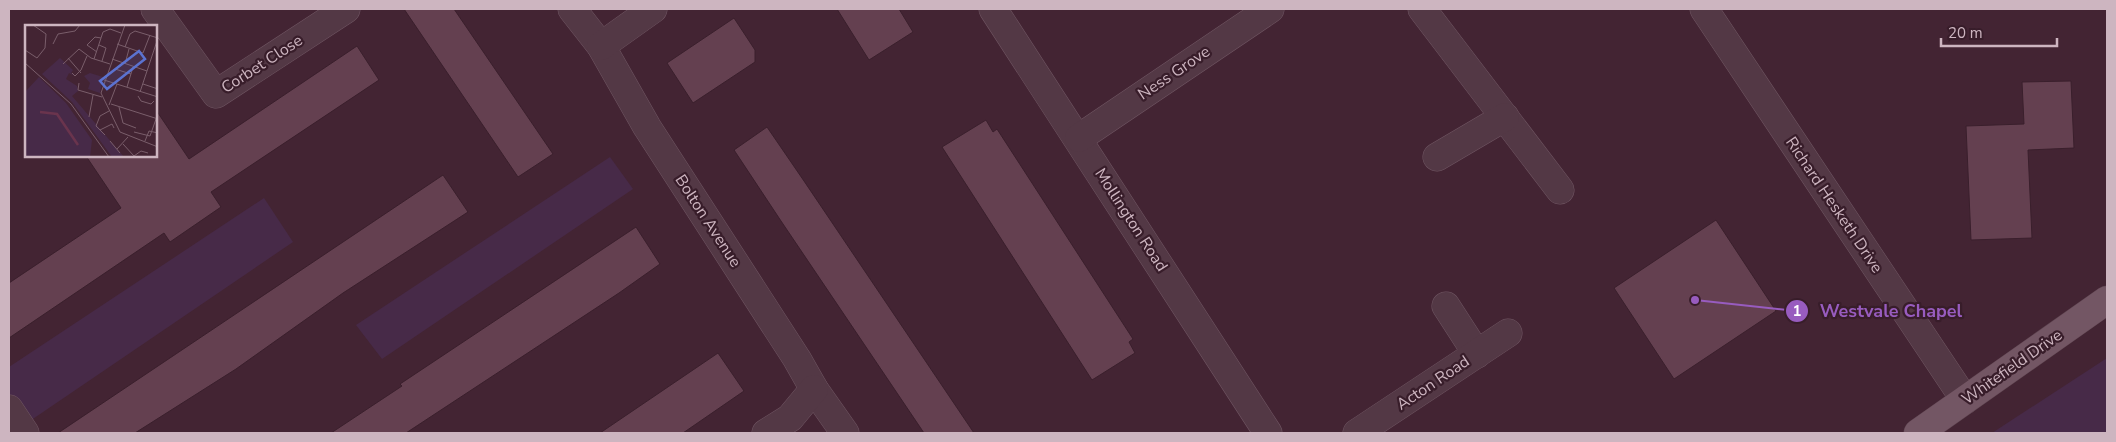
<svg xmlns="http://www.w3.org/2000/svg" width="2116" height="442" font-family="'Nunito Sans',sans-serif">
<style>
.green{fill:#472a48}
.building{fill:#644050;stroke:#3a1f2c}
.lines{fill:none;stroke-linecap:round;stroke-linejoin:round}
.minor-casing{stroke:#705663;stroke-width:29}
.major-casing{stroke:#5c424e;stroke-width:29}
.minor{stroke:#533845;stroke-width:28}
.major{stroke:#735664;stroke-width:28}
.labels{text-anchor:middle;dominant-baseline:central;stroke-width:4.5;stroke-linejoin:round;paint-order:stroke}
.street-label{font-size:16px;fill:#cdb5c0;stroke:#381d2a}
.inset-river{fill:none;stroke:#6a344d;stroke-width:2.5}
.inset-road{fill:none;stroke:#7a5e6b;stroke-width:1}
.view{fill:#5b72d0;fill-opacity:0.15;stroke:#5b72d0;stroke-width:2.5}
.inset-edge{fill:none;stroke:#cdb5c0;stroke-width:2.5}
.leader{fill:none;stroke:#985cbf;stroke-width:2}
.callout-dot{fill:#985cbf;stroke:#381d2a;stroke-width:2}
.mark-label{font-size:15px;text-anchor:middle;font-weight:bold;fill:#fff}
.callout-label{font-size:18px;text-anchor:middle;font-weight:bold;fill:#985cbf;stroke:#381d2a;stroke-width:4.5;stroke-linejoin:round;paint-order:stroke}
</style>
<rect width="100%" height="100%" fill="#432433"/>
<g class="green">
<path d="M 610,157 L 633,189 L 382,359 L 356,325 Z"/>
<path d="M 264,198 L 293,242 L 21,427 L 9,409 L 9,367 Z"/>
<path d="M 2107,358 L 2107,433 L 1992,433 Z"/>
</g>
<g class="building">
<path d="M 404,9 L 454,9 L 553,154 L 518,177 Z"/>
<path d="M 837,9 L 899,9 L 913,32 L 869,60 Z"/>
<path d="M 734,18 L 755,50 L 755,62 L 693,103 L 667,63 Z"/>
<path d="M 357,46 L 379,80 L 211,192 L 221,207 L 170,242 L 164,233 L 9,338 L 9,283 L 121,208 L 86,156 L 156,156 L 156,110 L 189,159 Z"/>
<path d="M 2071,81 L 2074,148 L 2028,150 L 2032,238 L 1971,240 L 1966,126 L 2024,124 L 2022,82 Z"/>
<path d="M 986,120 L 993,132 L 997,129 L 1133,339 L 1129,342 L 1135,353 L 1092,380 L 942,147 Z"/>
<path d="M 767,127 L 804,181 L 974,433 L 924,433 L 781,221 L 734,150 Z"/>
<path d="M 443,175 L 468,212 L 343,293 L 236,369 L 135,433 L 58,433 Z"/>
<path d="M 1716,220 L 1776,311 L 1674,379 L 1614,288 Z"/>
<path d="M 636,227 L 660,264 L 619,293 L 406,433 L 331,433 L 402,386 L 400,384 Z"/>
<path d="M 718,353 L 744,391 L 683,433 L 600,433 Z"/>
</g>
<g class="lines">
<defs>
<g id="minor">
<path d="M 155,9 L 216,94 L 346,9"/>
<path d="M 572,9 L 601,46 L 647,127 L 797,359 L 814,389 L 845,433"/>
<path d="M 993,9 L 1268,433"/>
<path d="M 1422,9 L 1560,190"/>
<path d="M 1704,9 L 1965,400"/>
<path d="M 601,46 L 653,9"/>
<path d="M 1079,138 L 1270,9"/>
<path d="M 1437,157 L 1505,117"/>
<path d="M 1446,306 L 1477,354"/>
<path d="M 9,409 L 25,433"/>
<path d="M 766,433 L 790,418 L 814,389"/>
<path d="M 1357,433 L 1508,333"/>
</g>
<path id="major" d="M 1918,433 L 2107,300"/>
</defs>
<use href="#minor" class="minor-casing"/>
<use href="#major" class="major-casing"/>
<use href="#minor" class="minor"/>
<use href="#major" class="major"/>
</g>
<g class="labels">
<g class="street-label">
<text transform="translate(262 64) rotate(-33)">Corbet Close</text>
<text transform="translate(1174 73) rotate(-34)">Ness Grove</text>
<text transform="translate(1834 205) rotate(56)">Richard Hesketh Drive</text>
<text transform="translate(1131 220) rotate(57)">Mollington Road</text>
<text transform="translate(708 221) rotate(57)">Bolton Avenue</text>
<text transform="translate(2012 367) rotate(-35)">Whitefield Drive</text>
<text transform="translate(1433 383) rotate(-34)">Acton Road</text>
</g>
</g>
<g transform="translate(25 25)">
<rect width="132" height="132" fill="#432433"/>
<path d="M 35,33 L 48,45 L 46,48 L 49,51 L 44,48 L 41,54 L 52,61 L 53,66 L 47,71 L 99,132 L 87,132 L 47,77 L 17,49 ZM 65,48 L 78,52 L 75,68 L 63,64 L 65,58 L 59,51 ZM 14,52 L 41,78 L 67,115 L 65,132 L 0,132 L 0,67 Z" fill="#472a48"/>
<path class="inset-river" d="M 15,87 L 32,89 L 53,120"/>
<path class="inset-road" d="M 100,0 L 76,68 L 95,107 L 133,122M 28,19 L 33,9 L 50,6 L 55,0M 92,19 L 118,28 L 125,10M 74,20 L 81,23 L 77,36M 100,22 L 105,9 L 110,6 L 133,13M 0,25 L 12,33 L 20,23 L 21,9 L 8,0M 72,27 L 62,20 L 70,12 L 76,13M 43,33 L 56,48M 69,34 L 78,7 L 85,4 L 96,8M 87,34 L 122,46M 0,38 L 46,79 L 84,132M 38,39 L 54,24 L 66,33 L 85,39M 100,39 L 104,24M 90,44 L 106,49M 47,48 L 50,51 L 56,45 L 62,31M 79,55 L 133,72M 54,58 L 53,65 L 77,72M 118,59 L 133,64M 102,62 L 108,42M 115,67 L 133,13M 113,71 L 116,76 L 126,79 L 129,76M 86,79 L 133,94M 84,80 L 92,59M 94,82 L 98,98 L 111,103M 64,92 L 68,70M 75,105 L 87,99 L 89,103M 109,107 L 125,111 L 131,94M 80,110 L 71,101 L 75,91 L 84,86M 85,116 L 95,128M 120,116 L 124,106 L 133,108M 98,119 L 109,131 L 116,126 L 123,128M 92,124 L 103,112"/>
<path class="view" d="M 114,26 L 120,34 L 82,64 L 75,56 Z"/>
<rect width="132" height="132" class="inset-edge"/>
</g>
<path class="leader" d="M1695 300L1797 311"/>
<g class="callout-dot">
<circle cx="1695" cy="300" r="5"/>
<circle cx="1797" cy="311" r="12"/>
</g>
<g class="mark-label">
<text x="1797" y="316">1</text>
</g>
<g class="callout-label">
<text x="1891" y="317">Westvale Chapel</text>
</g>
<rect width="2116" height="442" fill="none" stroke="#cdb5c0" stroke-width="20"/>
<path d="M1941 38v8h116v-8" fill="none" stroke="#cdb5c0" stroke-width="2.5"/>
<text x="1948" y="38" font-size="15" fill="#cdb5c0" stroke="#381d2a" stroke-width="4" paint-order="stroke">20 m</text>
</svg>
